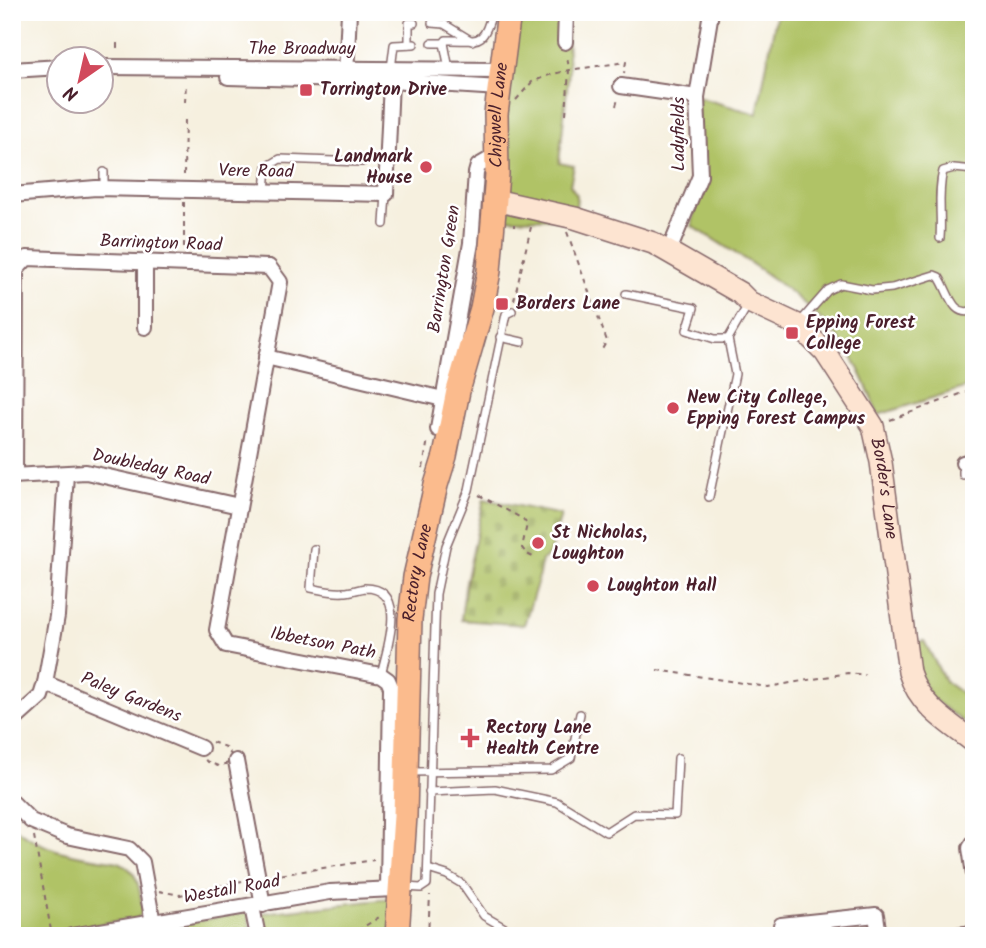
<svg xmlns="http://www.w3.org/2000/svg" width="986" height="948" font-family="Kalam,sans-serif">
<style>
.green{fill:#b0c366;stroke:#7d7148;stroke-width:2}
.cemetery{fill:url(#cemetery-stones);stroke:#7d7148;stroke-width:2}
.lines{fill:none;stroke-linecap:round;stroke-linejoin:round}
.lane-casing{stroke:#86686a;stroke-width:10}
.street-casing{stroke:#86686a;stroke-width:18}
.secondary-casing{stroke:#86686a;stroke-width:24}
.primary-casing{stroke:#86686a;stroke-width:26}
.path{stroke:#86686a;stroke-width:2;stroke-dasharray:5 5;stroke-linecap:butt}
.lane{stroke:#fff;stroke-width:7}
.street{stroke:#fff;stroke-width:14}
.secondary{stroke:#fde4d1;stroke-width:21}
.primary{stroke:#fbbb8d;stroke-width:23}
.poi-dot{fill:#d1495b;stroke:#fff;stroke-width:2.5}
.labels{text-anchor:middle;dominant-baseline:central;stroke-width:5;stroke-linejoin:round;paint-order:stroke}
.street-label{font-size:18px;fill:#4a1f2b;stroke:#fff}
.poi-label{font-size:18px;font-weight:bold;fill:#4a1f2b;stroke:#fff;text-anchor:start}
</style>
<defs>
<pattern id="cemetery-stones" width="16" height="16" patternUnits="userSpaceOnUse" patternTransform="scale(1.75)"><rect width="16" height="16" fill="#b0c366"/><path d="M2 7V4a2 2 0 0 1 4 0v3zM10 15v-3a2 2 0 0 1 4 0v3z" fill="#99a759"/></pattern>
</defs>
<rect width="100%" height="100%" fill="#fff"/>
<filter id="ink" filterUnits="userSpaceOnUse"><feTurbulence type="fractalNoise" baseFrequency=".0143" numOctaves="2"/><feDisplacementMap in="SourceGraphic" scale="14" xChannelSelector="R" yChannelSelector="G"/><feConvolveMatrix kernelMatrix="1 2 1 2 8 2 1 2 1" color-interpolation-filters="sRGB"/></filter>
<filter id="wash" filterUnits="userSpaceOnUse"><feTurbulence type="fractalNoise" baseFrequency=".00686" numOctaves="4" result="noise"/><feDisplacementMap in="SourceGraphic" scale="28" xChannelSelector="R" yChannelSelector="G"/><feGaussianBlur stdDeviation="1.57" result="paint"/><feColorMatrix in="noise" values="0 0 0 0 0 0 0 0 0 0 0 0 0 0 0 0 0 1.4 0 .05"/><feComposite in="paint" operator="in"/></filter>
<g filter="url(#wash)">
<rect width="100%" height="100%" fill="#f6f0df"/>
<g class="green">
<path d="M 509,12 L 565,12 L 569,70 L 559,163 L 574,166 L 570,185 L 577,195 L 575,218 L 493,219 Z"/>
<path d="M 777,12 L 943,12 L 974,20 L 974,385 L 878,415 C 869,392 860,367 845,347 C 806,295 747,260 692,226 L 700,176 L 697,97 L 757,114 Z"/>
<path d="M 924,641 L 945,681 L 974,702 L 974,730 L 930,697 L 918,671 L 911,644 Z"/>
<path d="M 12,826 C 48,854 76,855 119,862 C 140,872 139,889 143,911 L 138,918 L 26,936 L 12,936 Z"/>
<path d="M 389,899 L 394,936 L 257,936 L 253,914 Z"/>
<path d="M 248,912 L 251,931 L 225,936 L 114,936 Z"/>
</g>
<path class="cemetery" d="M 484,499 L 561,515 L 549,555 L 542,560 L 537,583 L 524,625 L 461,620 L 465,588 Z"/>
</g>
<g filter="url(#ink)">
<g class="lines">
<defs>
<g id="lane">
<path d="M 432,23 L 444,24 L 472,41"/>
<path d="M 432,43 L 444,43 L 446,40 C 477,39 483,48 492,12"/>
<path d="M 444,43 L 449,69"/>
<path d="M 409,44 L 409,23 L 414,23"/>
<path d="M 391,69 L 394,45 L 414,44"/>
<path d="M 104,172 L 104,188"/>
<path d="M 265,191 L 267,167 L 280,159 L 362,162"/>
<path d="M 13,195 L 14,180"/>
<path d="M 384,224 L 386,194"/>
<path d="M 940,238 C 942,216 937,194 943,171 L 954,168 L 974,170"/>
<path d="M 626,294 L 694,308 L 687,330 L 715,339 L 728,339"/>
<path d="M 800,322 L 828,290 L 841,284 L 872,290 L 892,288 L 934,275 L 939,277 C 949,291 952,319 974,310"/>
<path d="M 500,337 L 522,342"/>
<path d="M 963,463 L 963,475"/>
<path d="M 709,497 L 735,374 L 728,339 L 749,303"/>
<path d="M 314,549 L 311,588 C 321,590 333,593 344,592 C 351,592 358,589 365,588 C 410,588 386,650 381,675"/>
<path d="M 411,772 L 551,770 L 571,758 L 580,714"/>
<path d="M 429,792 L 495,789 L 557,802 L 606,832 L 634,814 L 675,815 L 678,758"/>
<path d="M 428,869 L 447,875 L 462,884 L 484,916 L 510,931 L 535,936"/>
<path d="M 405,887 L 421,888 L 427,884 L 436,594 L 446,546 L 469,490 L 506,314 L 512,311"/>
</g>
<g id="street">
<path d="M 565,42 L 566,12"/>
<path d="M 102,67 L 502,70"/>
<path d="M 12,70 L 60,67"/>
<path d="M 346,75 L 349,12"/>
<path d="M 228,77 L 391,81 L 499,88"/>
<path d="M 621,86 L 697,97"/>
<path d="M 12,195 L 96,188 L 386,194 L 391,81"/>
<path d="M 669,251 L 700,176 L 697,97 L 711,12"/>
<path d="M 145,327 L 145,262"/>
<path d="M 266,357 L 443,399"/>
<path d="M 438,429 L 471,243 L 476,173 L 478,166 L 497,155"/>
<path d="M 963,463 L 974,460"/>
<path d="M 12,476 L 86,472 L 239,506"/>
<path d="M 15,476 L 16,270 L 27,258 L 269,267 L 280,282 L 217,630 L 226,645 L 381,675 L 388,680 L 391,687 L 388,889"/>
<path d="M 45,683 L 201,748"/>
<path d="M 12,722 L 41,696 L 45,683 L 57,616 L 66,474"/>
<path d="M 236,761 L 263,905"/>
<path d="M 12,802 L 31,821 L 67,836 L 129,849 L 142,862 L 153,923"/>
<path d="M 974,842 L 970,848 L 974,875"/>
<path d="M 252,907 L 258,936"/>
<path d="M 71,936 L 330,892 L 395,889"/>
<path d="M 783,936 L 781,925 L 876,915 L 879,936"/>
<path d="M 948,936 L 974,933"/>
</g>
<g id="secondary">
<path id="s1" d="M 494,200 L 575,218 L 653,243 L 740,293 L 749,302 L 798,325 L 825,352 L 873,426 L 881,462 L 909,672 C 919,705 947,722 974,742"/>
</g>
<g id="primary">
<path id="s2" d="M 397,936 L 405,816 L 410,619 L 415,577 L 436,485 L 445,456 L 458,391 L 482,308 L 489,271 L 497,174 L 496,114 L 509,12"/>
</g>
</defs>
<use href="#lane" class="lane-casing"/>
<use href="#street" class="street-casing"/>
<use href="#secondary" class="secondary-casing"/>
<use href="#primary" class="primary-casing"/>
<g class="path">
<path d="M 117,43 L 117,53"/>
<path d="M 516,100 L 532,82 L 549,75 L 569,70 L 626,62 L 624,73"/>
<path d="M 185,102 L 186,82"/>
<path d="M 616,106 L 618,99"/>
<path d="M 566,114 L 569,70 L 567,55"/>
<path d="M 184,175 L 185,118"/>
<path d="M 184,202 L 184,249"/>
<path d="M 514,227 L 514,224"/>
<path d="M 567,232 L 607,341 L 601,351"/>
<path d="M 514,300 L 531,227"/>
<path d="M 890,420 L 974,389"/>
<path d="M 423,468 L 428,439"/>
<path d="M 479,495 L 523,519 L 527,524 L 522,548 L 527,554 L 535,558"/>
<path d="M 657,670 L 768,687 L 848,673 L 865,675"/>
<path d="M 212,742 L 225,747 L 236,761 L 218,766 L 206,761 L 201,748 Z"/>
<path d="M 34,836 L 52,936"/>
<path d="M 272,876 L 374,860"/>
<path d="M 159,891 L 180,895 L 246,880"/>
<path d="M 225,936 L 244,932"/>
<path d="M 349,936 L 381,916"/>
<path d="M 428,936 L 430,895"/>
</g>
<use href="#lane" class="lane"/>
<use href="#street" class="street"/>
<use href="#secondary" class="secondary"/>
<use href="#primary" class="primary"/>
</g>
</g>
<g class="poi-dot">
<rect x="299" y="83" width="14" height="14" rx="3.5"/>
<circle cx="426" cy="167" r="7"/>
<rect x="495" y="297" width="14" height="14" rx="3.5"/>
<rect x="785" y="326" width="14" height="14" rx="3.5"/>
<circle cx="673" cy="408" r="7"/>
<circle cx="538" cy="543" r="7"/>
<circle cx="593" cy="586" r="7"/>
<path d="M466.5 727.5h7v7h7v7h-7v7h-7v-7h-7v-7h7z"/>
</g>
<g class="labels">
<g class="street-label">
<text x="302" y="49">The Broadway</text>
<text stroke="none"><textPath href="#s2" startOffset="831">Chigwell Lane</textPath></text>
<text transform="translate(679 134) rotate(-90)">Ladyfields</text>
<text transform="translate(256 172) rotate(1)">Vere Road</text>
<text transform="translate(161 244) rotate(2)">Barrington Road</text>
<text transform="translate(445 269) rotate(-81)">Barrington Green</text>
<text transform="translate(151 468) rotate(12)">Doubleday Road</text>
<text stroke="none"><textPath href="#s1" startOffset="522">Border's Lane</textPath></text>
<text stroke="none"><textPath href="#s2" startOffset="364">Rectory Lane</textPath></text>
<text transform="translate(323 644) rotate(11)">Ibbetson Path</text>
<text transform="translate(131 698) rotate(22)">Paley Gardens</text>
<text transform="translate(232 890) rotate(-10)">Westall Road</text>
</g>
<g class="poi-label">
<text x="320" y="90">Torrington Drive</text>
<text x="412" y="157" text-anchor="end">Landmark<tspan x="412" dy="21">House</tspan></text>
<text x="516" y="304">Borders Lane</text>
<text x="806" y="323">Epping Forest<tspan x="806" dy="21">College</tspan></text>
<text x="687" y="398">New City College,<tspan x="687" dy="21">Epping Forest Campus</tspan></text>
<text x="552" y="533">St Nicholas,<tspan x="552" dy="21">Loughton</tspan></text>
<text x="607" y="586">Loughton Hall</text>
<text x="486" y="728">Rectory Lane<tspan x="486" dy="21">Health Centre</tspan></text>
</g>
</g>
<rect width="986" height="948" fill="none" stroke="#fff" stroke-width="42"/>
<g transform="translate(80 80) rotate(214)"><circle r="33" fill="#ffffff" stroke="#b7a5aa" stroke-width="2"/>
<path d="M0-5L12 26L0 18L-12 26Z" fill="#d1495b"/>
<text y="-10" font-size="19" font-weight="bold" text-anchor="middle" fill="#4a1f2b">N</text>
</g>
</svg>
